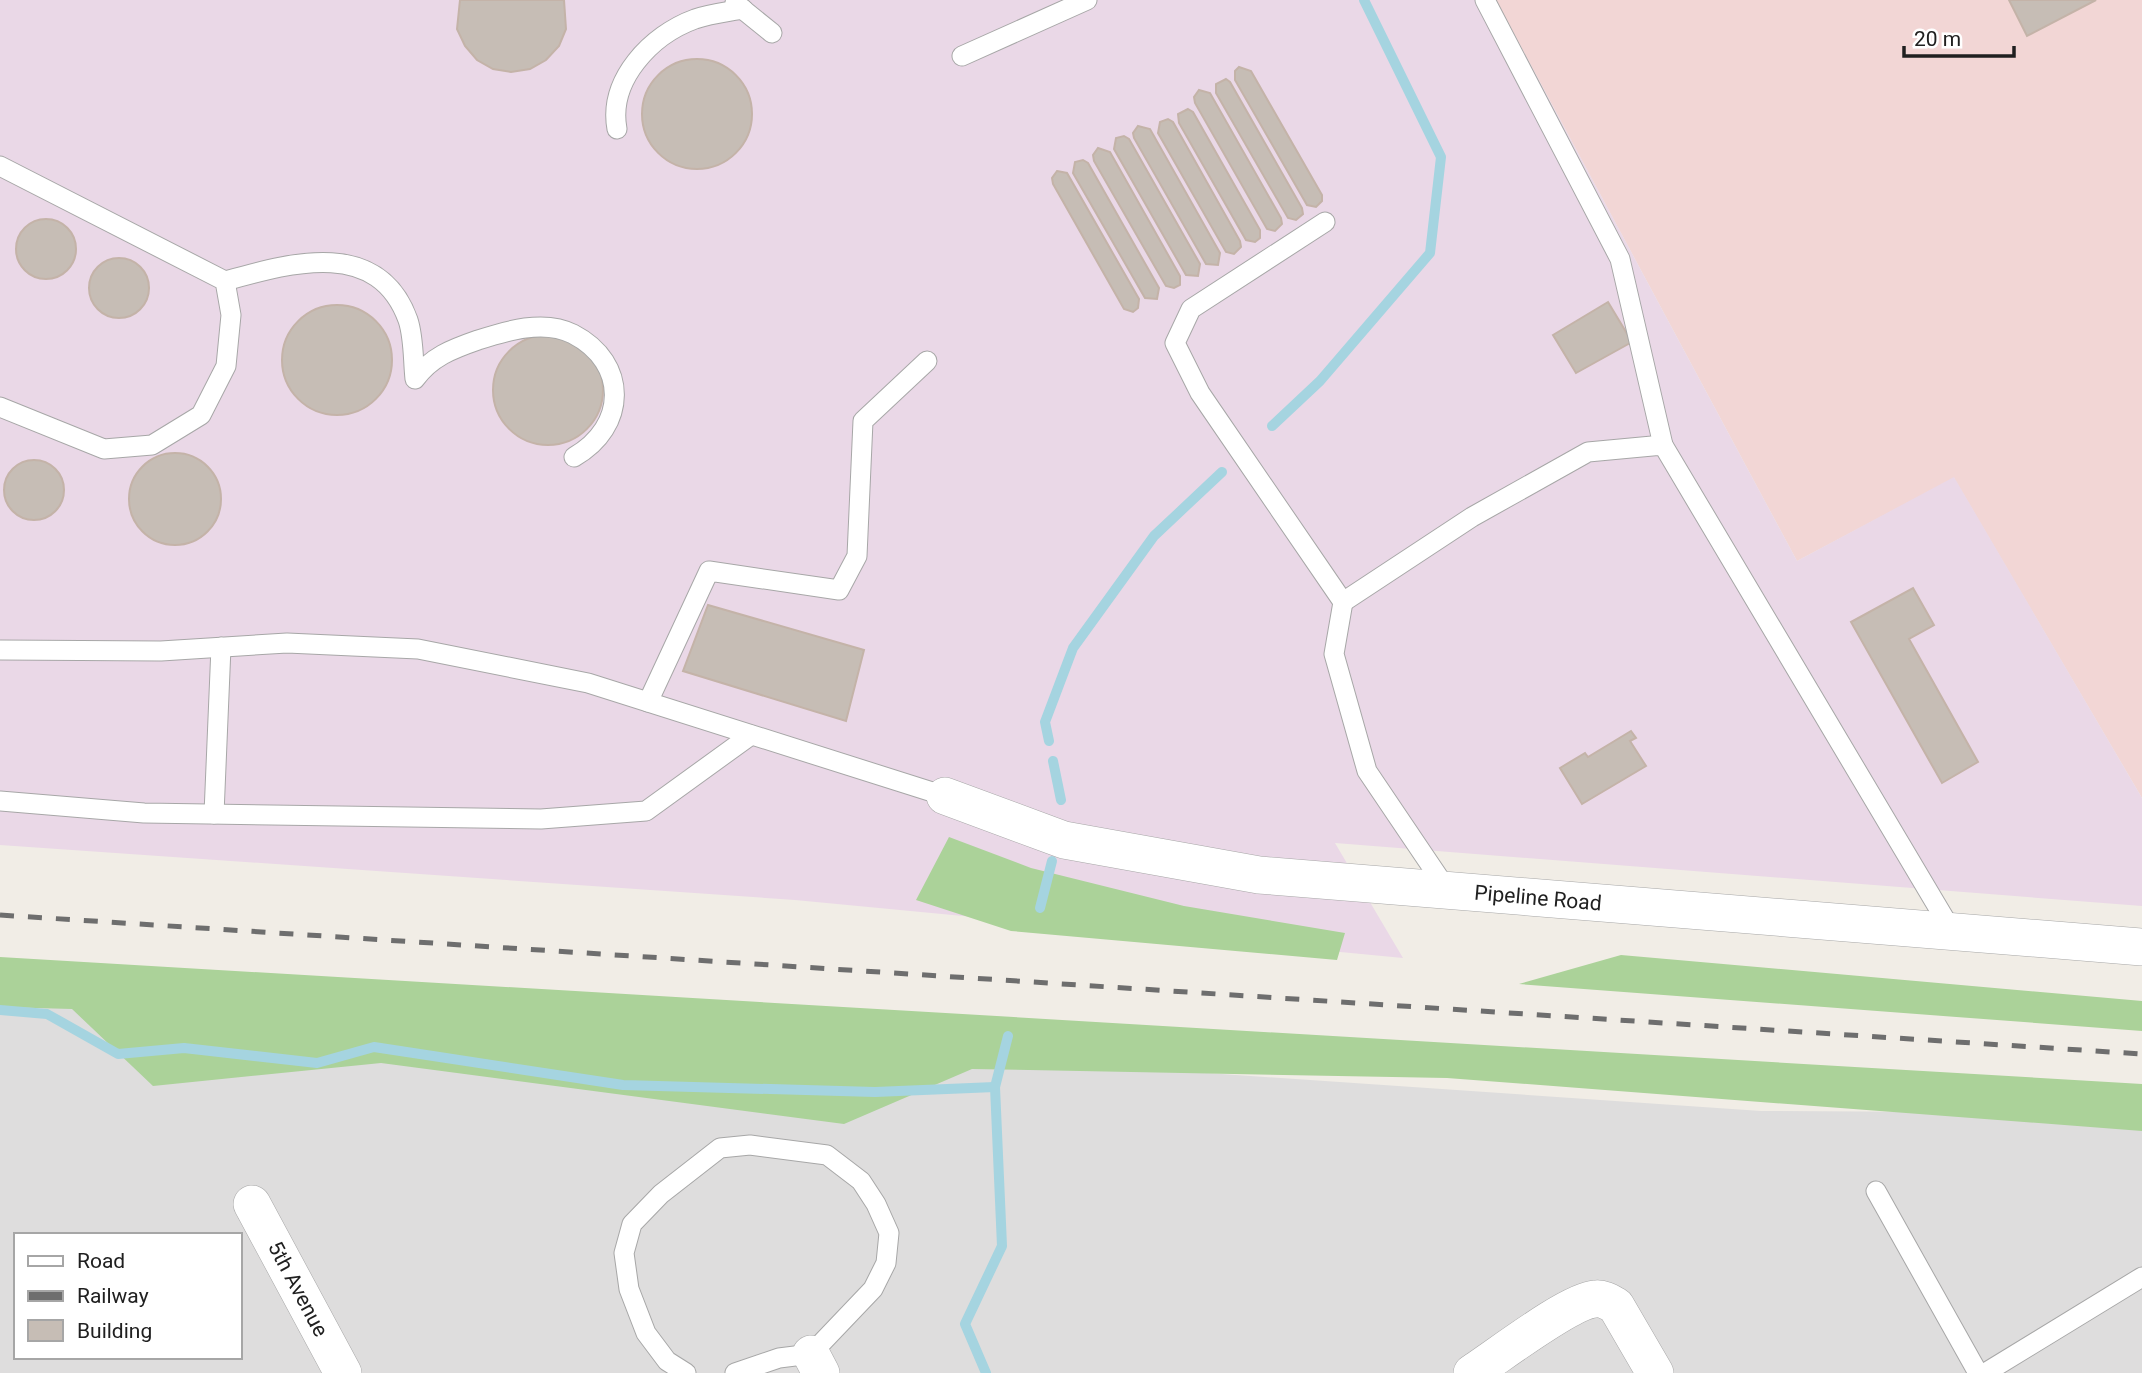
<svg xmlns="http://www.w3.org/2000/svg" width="2142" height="1373" font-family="Roboto,sans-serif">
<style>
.residential{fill:#dedddd;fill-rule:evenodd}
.commercial{fill:#f2d6d5}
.industrial{fill:#ead8e7}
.forest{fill:#abd299}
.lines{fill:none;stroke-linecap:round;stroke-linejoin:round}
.stream{stroke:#a5d4e0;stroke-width:10}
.building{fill:#c6bdb5;stroke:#c4b3a8;stroke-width:2}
.service-casing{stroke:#a7a7a7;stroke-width:21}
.minor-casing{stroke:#a7a7a7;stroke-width:38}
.service{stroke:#fff;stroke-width:19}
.minor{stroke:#fff;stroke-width:37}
.rail{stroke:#6e6e6e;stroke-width:5;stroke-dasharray:14 14;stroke-linecap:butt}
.labels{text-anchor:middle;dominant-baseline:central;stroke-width:7;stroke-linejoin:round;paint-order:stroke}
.street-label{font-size:21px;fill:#202020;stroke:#fff}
</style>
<rect width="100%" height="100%" fill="#f1ede6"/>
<path class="residential" d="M 0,990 L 1761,1111 L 2142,1113 L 2142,1373 L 0,1373 ZM 16,1235 L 240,1235 L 240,1357 L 16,1357 Z"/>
<path class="commercial" d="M 1496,0 L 2142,0 L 2142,798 L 1954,478 L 1797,561 Z"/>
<path class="industrial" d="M 0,0 L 1496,0 L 1797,561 L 1954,477 L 2142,798 L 2142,906 L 1335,843 L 1403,958 L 795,900 L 0,845 Z"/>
<g class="forest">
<path d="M 949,837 L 1031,868 L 1184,906 L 1345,933 L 1337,960 L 1011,931 L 916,900 Z"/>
<path d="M 1621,955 L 2142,1001 L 2142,1031 L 1519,984 Z"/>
<path d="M 0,957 L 2142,1084 L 2142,1131 L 1447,1078 L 972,1069 L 844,1124 L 381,1063 L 153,1086 L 72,1009 L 0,1007 Z"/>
</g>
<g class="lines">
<g class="stream">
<path d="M 1272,426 L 1320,381 L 1430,253 L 1441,157 L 1364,0"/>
<path d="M 1049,741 L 1045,722 L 1073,648 L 1154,536 L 1222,472"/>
<path d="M 1053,761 L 1061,800"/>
<path d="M 1040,908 L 1052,861"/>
<path d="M 0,1010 L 47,1014 L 118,1054 L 184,1048 L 317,1063 L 374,1047 L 623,1085 L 875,1092 L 995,1087"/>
<path d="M 986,1373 L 965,1324 L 1002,1246 L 995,1087 L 1008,1036"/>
</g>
</g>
<g class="building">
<path d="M 460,0 L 564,0 L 566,29 L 559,46 L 546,60 L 530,69 L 511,72 L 493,69 L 477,60 L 465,46 L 457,29 Z"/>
<path d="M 2009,0 L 2096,0 L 2027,36 Z"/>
<circle cx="697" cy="114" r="55"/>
<path d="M 1239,67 L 1251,71 L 1322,195 L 1322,201 L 1316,207 L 1307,205 L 1235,80 L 1235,71 Z"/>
<path d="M 1226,79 L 1230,82 L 1302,208 L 1303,214 L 1296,220 L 1288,218 L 1216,93 L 1216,84 Z"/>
<path d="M 1199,90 L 1210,93 L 1281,218 L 1282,224 L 1275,231 L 1267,229 L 1195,103 L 1194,97 Z"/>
<path d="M 1188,109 L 1193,112 L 1260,230 L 1260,238 L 1255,242 L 1246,240 L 1179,123 L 1178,114 Z"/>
<path d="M 1168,119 L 1173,122 L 1240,241 L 1241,247 L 1234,254 L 1226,252 L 1158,133 L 1160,122 Z"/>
<path d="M 1138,126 L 1150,129 L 1220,253 L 1218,265 L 1206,264 L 1134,138 L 1133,133 Z"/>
<path d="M 1124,136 L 1129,139 L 1200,264 L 1198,276 L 1186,275 L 1114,149 L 1116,138 Z"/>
<path d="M 1098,148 L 1110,152 L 1180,276 L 1180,285 L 1174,288 L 1166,286 L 1094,161 L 1093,155 Z"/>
<path d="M 1083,160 L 1088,163 L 1159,288 L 1157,299 L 1145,298 L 1073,173 L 1075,162 Z"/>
<path d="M 1057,171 L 1067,173 L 1139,299 L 1138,308 L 1133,312 L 1124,309 L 1053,184 L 1052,178 Z"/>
<circle cx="46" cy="249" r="30"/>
<circle cx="119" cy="288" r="30"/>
<path d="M 1608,302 L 1632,342 L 1576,373 L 1553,335 Z"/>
<circle cx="337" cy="360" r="55"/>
<circle cx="548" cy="390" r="55"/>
<circle cx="175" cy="499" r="46"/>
<circle cx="34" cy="490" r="30"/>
<path d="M 1913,588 L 1934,625 L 1909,639 L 1978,762 L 1942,783 L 1851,622 Z"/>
<path d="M 708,605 L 864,650 L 846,721 L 683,671 Z"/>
<path d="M 1631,731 L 1636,738 L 1630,741 L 1646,766 L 1582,804 L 1560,768 L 1585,753 L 1588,757 Z"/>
</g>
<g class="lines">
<defs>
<g id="service">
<path d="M 1485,0 L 1620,259 L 1663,445"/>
<path d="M 735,3 L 772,33"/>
<path d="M 962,56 L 1087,0"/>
<path d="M 617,129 C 608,80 651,35 695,19 C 710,14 727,12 743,9"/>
<path d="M 0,166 L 225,281 L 231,315 L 226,366 L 201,415 L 152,445 L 104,449 L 0,407"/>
<path d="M 1325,222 L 1191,309 L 1175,343 L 1200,393 L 1343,602 L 1334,654 L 1367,771 L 1448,891"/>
<path d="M 225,281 C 290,263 378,237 408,320 C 414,338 413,361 415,379 C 431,357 452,349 478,340 C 506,331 544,319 573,334 C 629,363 627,427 574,457"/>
<path d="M 1343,602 L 1472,517 L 1588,452 L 1663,445 L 1952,931"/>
<path d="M 0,650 L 161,651 L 287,643 L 418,649 L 588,683 L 945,796"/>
<path d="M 648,702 L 709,571 L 839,590 L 857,556 L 863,421 L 927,361"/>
<path d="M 0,801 L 144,813 L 541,819 L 646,811 L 751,735"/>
<path d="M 214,814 L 221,647"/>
<path d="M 1876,1191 L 1978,1373"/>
<path d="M 686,1373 L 667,1361 L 646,1333 L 629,1289 L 624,1253 L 632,1224 L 661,1194 L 720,1148 L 750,1145 L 827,1155 L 861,1181 L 876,1204 L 889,1233 L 886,1263 L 873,1289 L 811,1354 L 779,1358 L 735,1373"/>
<path d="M 1985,1373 L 2142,1277"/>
</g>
<g id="minor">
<path d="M 945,796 L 1064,840 L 1259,875 L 2142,947"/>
<path d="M 252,1204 L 343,1373"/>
<path d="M 811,1354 L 821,1373"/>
<path d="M 1472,1373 C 1497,1357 1569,1301 1595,1299 C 1603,1298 1609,1302 1616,1306 L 1655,1373"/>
</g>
</defs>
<use href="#service" class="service-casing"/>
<use href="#minor" class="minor-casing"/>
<use href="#service" class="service"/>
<use href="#minor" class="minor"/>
<path class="rail" d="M 0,915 L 2142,1054"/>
</g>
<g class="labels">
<g class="street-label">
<text transform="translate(1538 898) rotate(5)">Pipeline Road</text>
<text transform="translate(298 1289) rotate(62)">5th Avenue</text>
</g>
</g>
<rect x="14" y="1233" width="228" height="126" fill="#ffffff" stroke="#a6a6a6" stroke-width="2"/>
<rect x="28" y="1256" width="35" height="10" fill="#ffffff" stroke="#a6a6a6" stroke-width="2"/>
<text x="77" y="1268" font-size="21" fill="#202020">Road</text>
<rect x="28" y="1291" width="35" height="10" fill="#6e6e6e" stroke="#a6a6a6" stroke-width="2"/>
<text x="77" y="1303" font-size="21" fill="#202020">Railway</text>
<rect x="28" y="1320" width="35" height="21" fill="#c6bdb5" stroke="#a6a6a6" stroke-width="2"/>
<text x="77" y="1338" font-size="21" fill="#202020">Building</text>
<path d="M1904 46v10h110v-10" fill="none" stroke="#202020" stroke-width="3.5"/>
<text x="1914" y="46" font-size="21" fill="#202020" stroke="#ffffff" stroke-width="5" paint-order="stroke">20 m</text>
</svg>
